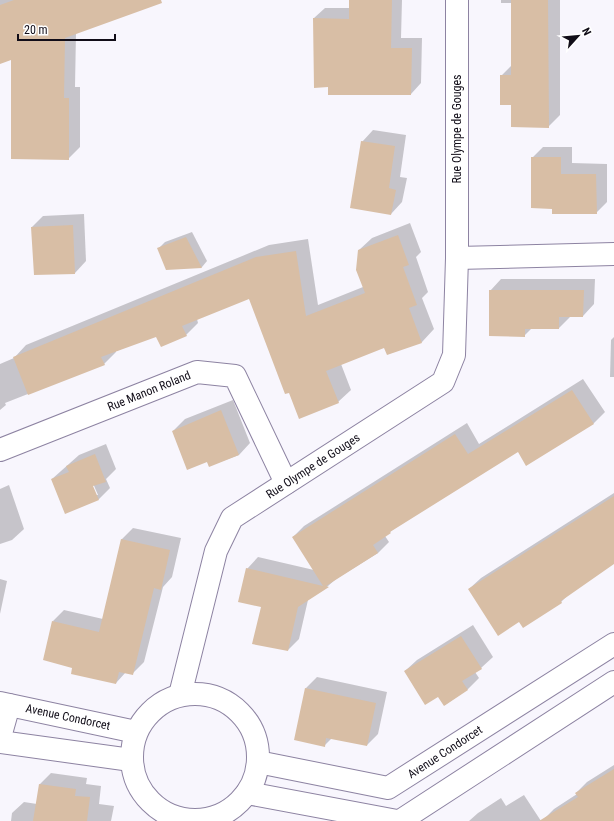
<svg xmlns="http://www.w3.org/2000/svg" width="614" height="821" font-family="'Roboto Condensed',sans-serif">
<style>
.shadow{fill:#0003;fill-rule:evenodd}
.building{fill:#d8bea5}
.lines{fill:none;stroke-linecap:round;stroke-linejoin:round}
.minor-casing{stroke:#8d83a2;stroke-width:24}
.minor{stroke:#fff;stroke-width:22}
.labels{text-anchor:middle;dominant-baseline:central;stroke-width:4;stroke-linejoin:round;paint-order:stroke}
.street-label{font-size:12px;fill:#110d18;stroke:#fff}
</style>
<rect width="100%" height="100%" fill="#f8f6fd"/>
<g class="shadow">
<path d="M 0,0 L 152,0 L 76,33 L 75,87 L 80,87 L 80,147 L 68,159 L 12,59 L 0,63 Z"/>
<path d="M 350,0 L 402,0 L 401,38 L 422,38 L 421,83 L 411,94 L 330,86 L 314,18 L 325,8 L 350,8 Z"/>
<path d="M 501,0 L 560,0 L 560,115 L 548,127 L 512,104 L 501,76 L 512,65 L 512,3 L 501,3 Z"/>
<path d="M 373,130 L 406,135 L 400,177 L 407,178 L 402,202 L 391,214 L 362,142 Z"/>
<path d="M 543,147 L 572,147 L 572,163 L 607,164 L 607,202 L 596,213 L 553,208 L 532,158 Z"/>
<path d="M 84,214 L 86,261 L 75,273 L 32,227 L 43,216 Z"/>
<path d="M 410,223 L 421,252 L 416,257 L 428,292 L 422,298 L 434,329 L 422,342 L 388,354 L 385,346 L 341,364 L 351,390 L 338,402 L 290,392 L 249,298 L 197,319 L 198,323 L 186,335 L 157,335 L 116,351 L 116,352 L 104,364 L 5,403 L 6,405 L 0,410 L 0,364 L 14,358 L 26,345 L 269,245 L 308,239 L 318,305 L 363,287 L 359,250 L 372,238 Z"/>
<path d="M 192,232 L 207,261 L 202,267 L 167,269 L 159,248 L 165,242 Z"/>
<path d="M 501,279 L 595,279 L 594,304 L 583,316 L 570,317 L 559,328 L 532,328 L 524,336 L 490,291 Z"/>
<path d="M 614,337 L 614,377 L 610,377 L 611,340 Z"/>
<path d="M 583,379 L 605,412 L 594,423 L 526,464 L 518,450 L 396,527 L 385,536 L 389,542 L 378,553 L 336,579 L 328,586 L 308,600 L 299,639 L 288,650 L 262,606 L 247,569 L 258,557 L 314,570 L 293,537 L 304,526 L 467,423 L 479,444 Z"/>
<path d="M 233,400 L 250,443 L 239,455 L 209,466 L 207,461 L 173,431 L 185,419 Z"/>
<path d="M 106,444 L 116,469 L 106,479 L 110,488 L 99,499 L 66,512 L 52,479 L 79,455 ZM 92,481 L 98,495 L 96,495 L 90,482 Z"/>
<path d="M 9,485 L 24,529 L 12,540 L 0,544 L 0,489 Z"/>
<path d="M 614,493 L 614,563 L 569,594 L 561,602 L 520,621 L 469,589 L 481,578 Z"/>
<path d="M 133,528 L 181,538 L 172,577 L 163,587 L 144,662 L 132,674 L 126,672 L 116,683 L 73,667 L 53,621 L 64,610 L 103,619 L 122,539 Z"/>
<path d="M 0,579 L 7,581 L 0,614 Z"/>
<path d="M 473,625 L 493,657 L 481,668 L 475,672 L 479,678 L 468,689 L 445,705 L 438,695 L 405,671 L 417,660 Z"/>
<path d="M 317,677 L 387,692 L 378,734 L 367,745 L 332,738 L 324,746 L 306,688 Z"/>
<path d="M 614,765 L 614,821 L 544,821 L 543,820 L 554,809 L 577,794 L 576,793 L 587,782 Z"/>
<path d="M 51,773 L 87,778 L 86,784 L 101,786 L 99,804 L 114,806 L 111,821 L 11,821 L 12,813 L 24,802 L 37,804 L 40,784 Z"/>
<path d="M 524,795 L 541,821 L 469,821 L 478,813 L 501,798 L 506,806 Z"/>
</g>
<g class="building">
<path d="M 14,0 L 161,0 L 162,3 L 65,38 L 64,98 L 69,98 L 69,160 L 11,159 L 11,60 L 0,64 L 0,5 Z"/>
<path d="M 349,0 L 392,0 L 391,48 L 412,48 L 411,95 L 328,95 L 328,87 L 314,88 L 313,18 L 349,19 Z"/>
<path d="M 511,0 L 548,0 L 549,128 L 511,127 L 511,105 L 500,105 L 500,75 L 511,75 Z"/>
<path d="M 361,141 L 395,146 L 389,188 L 396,190 L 391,215 L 350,208 Z"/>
<path d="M 531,157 L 561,157 L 561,174 L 596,174 L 597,214 L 552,214 L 552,209 L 531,208 Z"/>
<path d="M 73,225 L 75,274 L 34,275 L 31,227 Z"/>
<path d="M 398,235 L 409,265 L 403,267 L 417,305 L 409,308 L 422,343 L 387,355 L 384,348 L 326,371 L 339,403 L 299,419 L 289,393 L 285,394 L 249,299 L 182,326 L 187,336 L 161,347 L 156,337 L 101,357 L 105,365 L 28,395 L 13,357 L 256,257 L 296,251 L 306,316 L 365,293 L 356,270 L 358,250 Z"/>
<path d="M 186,237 L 202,268 L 166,270 L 157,248 Z"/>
<path d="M 489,290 L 584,290 L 583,317 L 559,317 L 559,329 L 525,329 L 525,337 L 489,336 Z"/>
<path d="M 572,390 L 594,424 L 526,466 L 518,452 L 390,532 L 391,533 L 373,545 L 378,553 L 326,586 L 329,587 L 298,607 L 288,651 L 252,644 L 261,607 L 238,602 L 246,568 L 323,586 L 292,537 L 455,434 L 468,454 Z"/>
<path d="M 221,410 L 239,455 L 209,467 L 207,462 L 187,470 L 172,431 Z"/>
<path d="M 95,454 L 106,482 L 93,486 L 99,500 L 65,514 L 51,479 L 69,472 L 66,466 Z"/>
<path d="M 614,496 L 614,564 L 561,601 L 562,603 L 523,628 L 519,622 L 498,636 L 468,589 Z"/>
<path d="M 121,539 L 170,550 L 161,590 L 154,588 L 133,675 L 119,672 L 116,684 L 71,674 L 72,668 L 43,660 L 52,621 L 99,632 Z"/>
<path d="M 461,636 L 482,669 L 462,681 L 468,690 L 444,706 L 438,697 L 425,705 L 404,671 Z"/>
<path d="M 305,688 L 376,703 L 367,746 L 326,738 L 325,747 L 294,740 Z"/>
<path d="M 614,769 L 614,821 L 539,821 L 578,797 L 575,793 Z"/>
<path d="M 39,784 L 76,789 L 75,796 L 90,797 L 87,821 L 33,821 Z"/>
</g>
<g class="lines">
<defs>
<g id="minor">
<path d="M 457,258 L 614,254"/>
<path d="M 0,450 L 197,372 L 235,376 L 286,483"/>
<circle cx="195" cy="757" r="63"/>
<path d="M 180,695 L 216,551 L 232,518 L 443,382 L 454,355 L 457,258 L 457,0"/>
<path d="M 0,703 L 136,732"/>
<path d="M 0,737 L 9,705"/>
<path d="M 0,742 L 131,760"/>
<path d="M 258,762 L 388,788 L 614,644"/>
<path d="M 247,793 L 397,821"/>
<path d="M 400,821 L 614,682"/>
</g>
</defs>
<use href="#minor" class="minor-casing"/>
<use href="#minor" class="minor"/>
</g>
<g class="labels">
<g class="street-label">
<text transform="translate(457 129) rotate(-90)">Rue Olympe de Gouges</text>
<text transform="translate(149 391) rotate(-22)">Rue Manon Roland</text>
<text transform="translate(313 466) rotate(-33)">Rue Olympe de Gouges</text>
<text transform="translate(68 717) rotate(12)">Avenue Condorcet</text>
<text transform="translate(445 752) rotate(-33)">Avenue Condorcet</text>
</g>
</g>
<g transform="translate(578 36) rotate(63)" stroke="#ffffff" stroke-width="3" paint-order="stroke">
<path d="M0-3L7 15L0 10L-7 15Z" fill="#110d18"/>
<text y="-6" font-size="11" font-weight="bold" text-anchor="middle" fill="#110d18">N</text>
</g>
<path d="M18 34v6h97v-6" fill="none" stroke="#110d18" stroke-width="2"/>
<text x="24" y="34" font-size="12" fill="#110d18" stroke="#ffffff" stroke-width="3" paint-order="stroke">20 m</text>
</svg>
